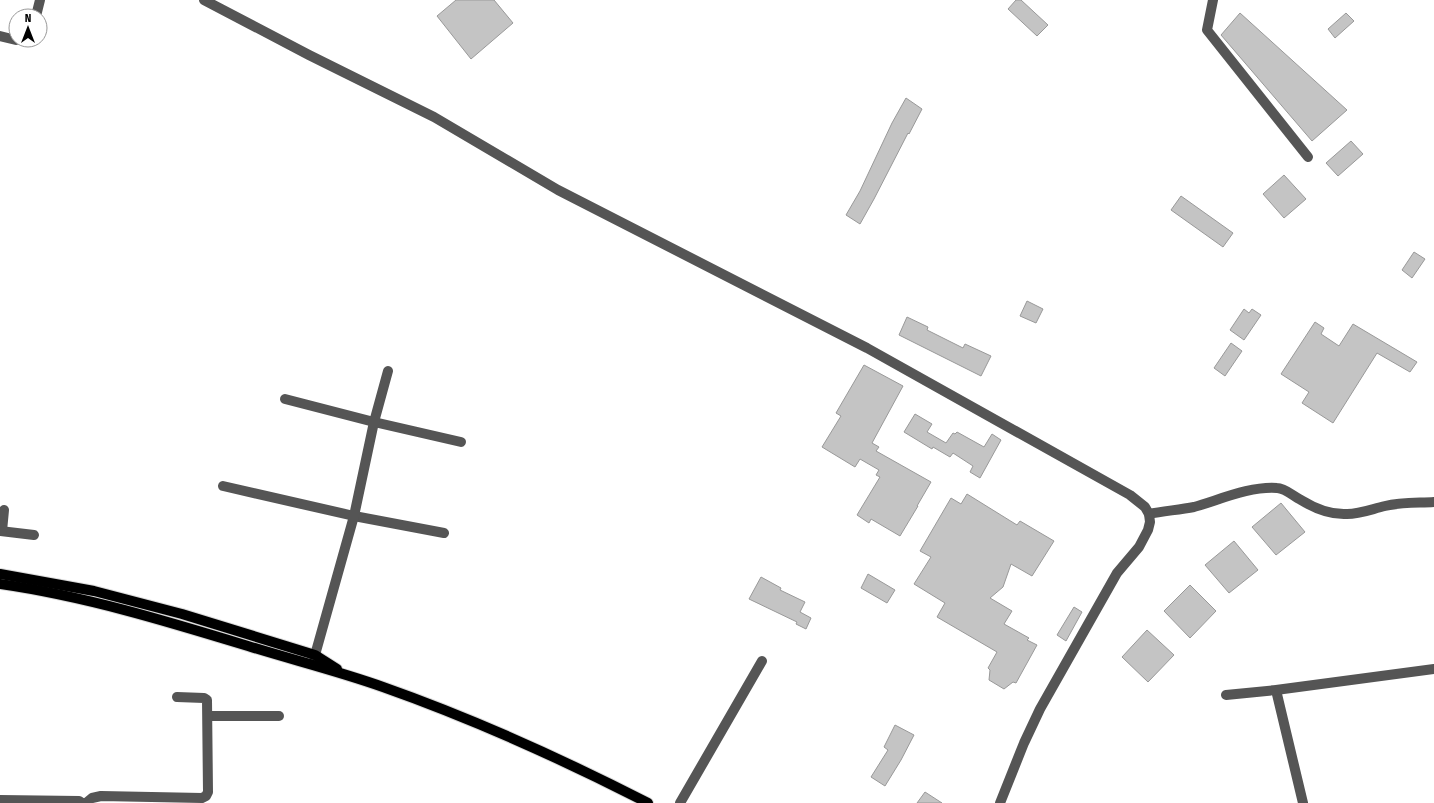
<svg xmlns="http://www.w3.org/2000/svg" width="1434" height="803" font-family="'Fira Sans Condensed',sans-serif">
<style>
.building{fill:#c4c4c4;stroke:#999}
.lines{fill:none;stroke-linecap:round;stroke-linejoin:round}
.major-casing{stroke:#dbdbdb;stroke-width:12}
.minor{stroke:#555;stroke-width:10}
.major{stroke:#000;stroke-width:10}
</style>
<rect width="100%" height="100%" fill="#fff"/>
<g class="building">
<path d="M 456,0 L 494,0 L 513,23 L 471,59 L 437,16 Z"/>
<path d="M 1016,0 L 1021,0 L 1048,25 L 1037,36 L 1008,9 Z"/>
<path d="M 1240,13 L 1347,110 L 1312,141 L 1221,35 Z"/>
<path d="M 1346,13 L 1354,21 L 1335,38 L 1328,29 Z"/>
<path d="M 906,98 L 922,109 L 909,134 L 908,133 L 874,199 L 860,224 L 846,215 L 860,191 L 892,123 Z"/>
<path d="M 1351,141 L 1363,154 L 1338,176 L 1326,163 Z"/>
<path d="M 1284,175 L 1306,199 L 1284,218 L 1263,194 Z"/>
<path d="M 1181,196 L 1233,233 L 1223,247 L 1171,210 Z"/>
<path d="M 1414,252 L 1425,259 L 1412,278 L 1402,270 Z"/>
<path d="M 1027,301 L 1043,309 L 1036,323 L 1020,316 Z"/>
<path d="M 1244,309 L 1249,313 L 1252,309 L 1261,315 L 1244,340 L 1230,330 Z"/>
<path d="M 907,317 L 928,327 L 927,330 L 963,348 L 965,344 L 991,356 L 981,376 L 899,335 Z"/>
<path d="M 1315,322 L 1324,328 L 1321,334 L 1339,346 L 1353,324 L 1417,362 L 1410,372 L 1377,353 L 1333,423 L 1302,403 L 1309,392 L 1281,374 Z"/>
<path d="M 1231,343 L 1242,351 L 1225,376 L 1214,368 Z"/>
<path d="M 864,365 L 903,386 L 872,443 L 879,447 L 876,451 L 931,482 L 917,506 L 918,506 L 900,536 L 871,519 L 869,523 L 857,515 L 880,477 L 876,475 L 879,470 L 860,459 L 855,467 L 822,447 L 841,416 L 836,413 Z"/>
<path d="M 915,414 L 932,424 L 927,432 L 946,443 L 953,433 L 955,434 L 957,432 L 984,447 L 992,434 L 1001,440 L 980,478 L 970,472 L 973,466 L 953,453 L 950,457 L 933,447 L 932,449 L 904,432 Z"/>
<path d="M 967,494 L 1017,525 L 1020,521 L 1054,541 L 1032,576 L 1011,564 L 1003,587 L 990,598 L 1012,611 L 1004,624 L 1029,638 L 1027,640 L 1037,645 L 1016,683 L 1013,682 L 1004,689 L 989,680 L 990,670 L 988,668 L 997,652 L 937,617 L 945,603 L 914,584 L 931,557 L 920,551 L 951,498 L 961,504 Z"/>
<path d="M 1281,503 L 1305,532 L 1276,555 L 1252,527 Z"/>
<path d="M 1234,541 L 1258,570 L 1229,593 L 1205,565 Z"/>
<path d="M 868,574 L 895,590 L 887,603 L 861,588 Z"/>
<path d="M 761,577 L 781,588 L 780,590 L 805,602 L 800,612 L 811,618 L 806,629 L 796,624 L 797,622 L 749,599 Z"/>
<path d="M 1190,585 L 1216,611 L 1190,638 L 1164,611 Z"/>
<path d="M 1074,607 L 1082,612 L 1066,641 L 1057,635 Z"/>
<path d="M 1147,630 L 1174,655 L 1148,682 L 1122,657 Z"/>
<path d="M 895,725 L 914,735 L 901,760 L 885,786 L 871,777 L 888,750 L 884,747 Z"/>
<path d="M 925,792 L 942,803 L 917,803 Z"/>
</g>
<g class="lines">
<defs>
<g id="major">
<path d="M 0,574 L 94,591 L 182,614 L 315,655 L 337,669"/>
<path d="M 0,584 C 84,596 166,621 248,646 C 293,660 338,671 383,687 C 474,719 562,759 648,803"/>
</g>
</defs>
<use href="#major" class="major-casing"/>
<g class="minor">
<path d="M 204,0 L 309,55 L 434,117 L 558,190 L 867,348 L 1130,495 L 1145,507 L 1149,514 L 1150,522 L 1148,530 L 1139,547 L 1117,573 L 1040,709 L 1024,743 L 1000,803"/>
<path d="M 1213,0 L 1207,30 L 1308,157"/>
<path d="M 36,16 L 40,0"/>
<path d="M 0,36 L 16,40"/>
<path d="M 285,399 L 374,422 L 461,442"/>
<path d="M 223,486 L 354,516 L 444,533"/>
<path d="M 1149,514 C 1163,511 1179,510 1194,507 C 1219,500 1250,486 1277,488 C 1285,488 1293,496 1301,500 C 1314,508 1330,515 1347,514 C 1360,514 1372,509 1385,506 C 1401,502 1418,503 1434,502"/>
<path d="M 0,531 L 34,535"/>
<path d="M 2,531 L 4,510"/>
<path d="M 314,662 L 315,655 L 354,516 L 374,422 L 388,371"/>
<path d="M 1276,690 L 1303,803"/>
<path d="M 1226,695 L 1276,690 L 1434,669"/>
<path d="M 208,716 L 279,716"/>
<path d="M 0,800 L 79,801 L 82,803"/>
<path d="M 86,803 L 92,798 L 101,796 L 202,798 L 206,796 L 208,792 L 207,700 L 204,698 L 177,697"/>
<path d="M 680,803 L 762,661"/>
</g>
<use href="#major" class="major"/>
</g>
<g transform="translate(28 28)"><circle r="19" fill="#ffffff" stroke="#999999"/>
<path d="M0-3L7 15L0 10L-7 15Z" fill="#000000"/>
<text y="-6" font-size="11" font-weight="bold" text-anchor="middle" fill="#000000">N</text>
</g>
</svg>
